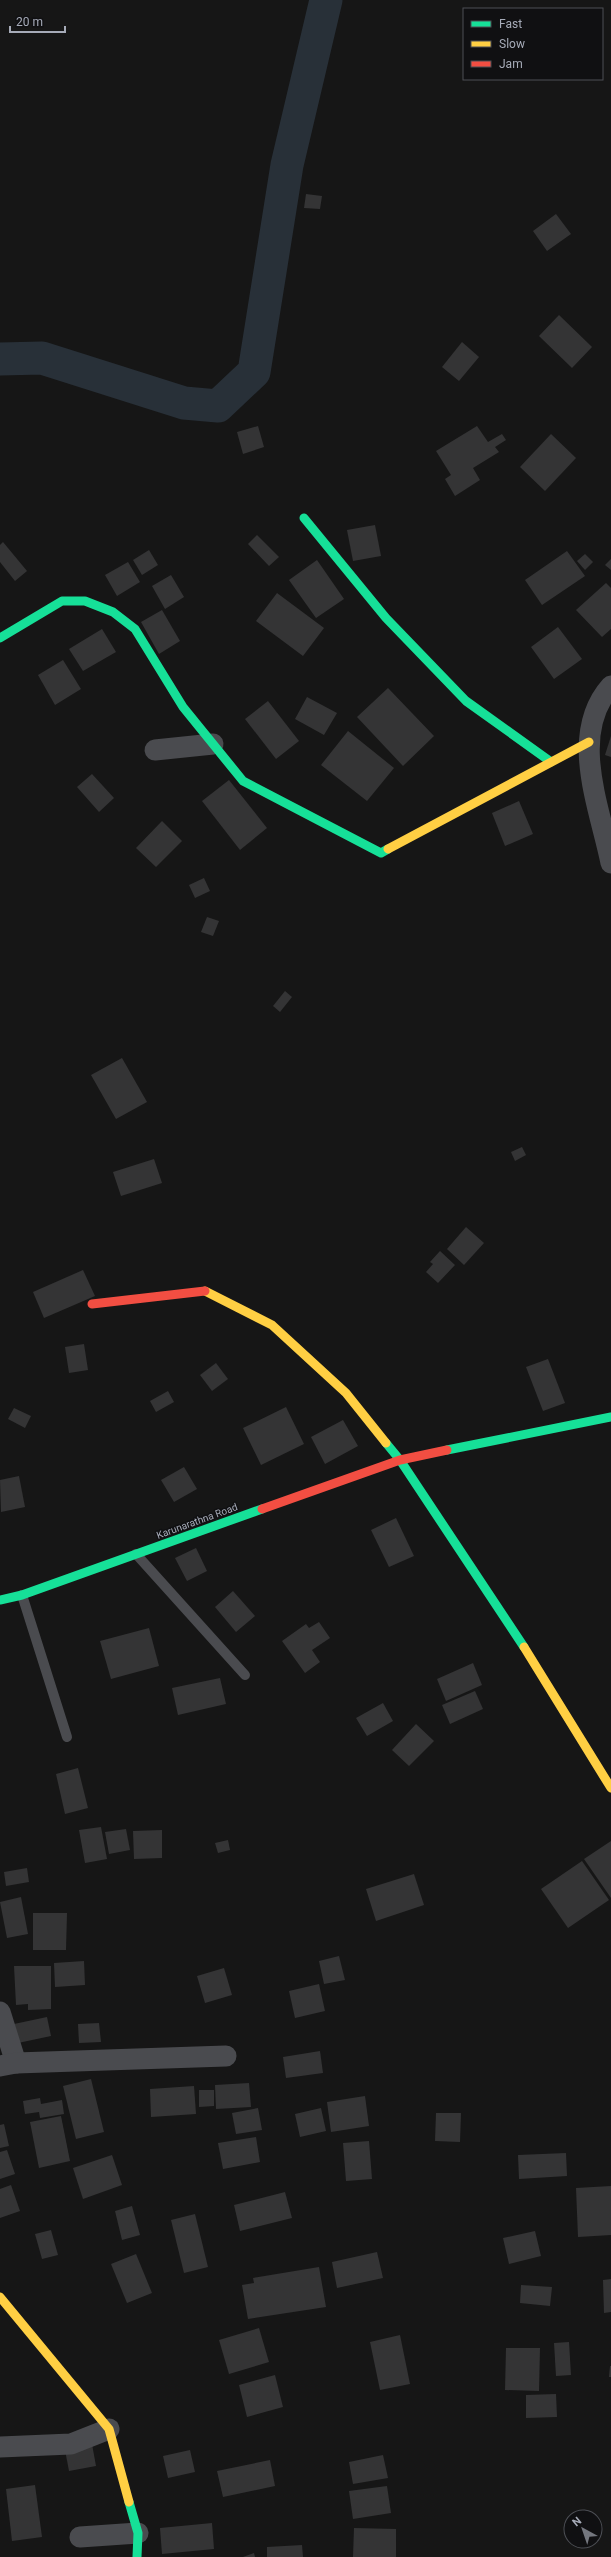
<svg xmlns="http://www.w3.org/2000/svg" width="611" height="2557" font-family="Roboto,sans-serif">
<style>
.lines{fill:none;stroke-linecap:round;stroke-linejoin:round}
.river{stroke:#283038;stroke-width:33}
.building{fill:#343435}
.lane{stroke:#4a4b4f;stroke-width:10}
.street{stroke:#4a4b4f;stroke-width:21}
.fast{stroke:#16e098;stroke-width:9}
.slow{stroke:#ffcf43;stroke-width:9}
.jam{stroke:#f24e42;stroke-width:9}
.labels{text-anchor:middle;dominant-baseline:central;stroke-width:3;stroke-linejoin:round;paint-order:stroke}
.street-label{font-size:10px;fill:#a6abb8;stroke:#101012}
</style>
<rect width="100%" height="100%" fill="#161616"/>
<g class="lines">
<path class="river" d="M 0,359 L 42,358 L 184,403 L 218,406 L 254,372 L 287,165 L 326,0"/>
</g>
<g class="building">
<path d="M 306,194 L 322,196 L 320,209 L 304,208 Z"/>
<path d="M 556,214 L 571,234 L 547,251 L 533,231 Z"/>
<path d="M 559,315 L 592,347 L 572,368 L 539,336 Z"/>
<path d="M 462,342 L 479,357 L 459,381 L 442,367 Z"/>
<path d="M 258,426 L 264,447 L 243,454 L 237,432 Z"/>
<path d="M 477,426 L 488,442 L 502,434 L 506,440 L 495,447 L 499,452 L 473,468 L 480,480 L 455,496 L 445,479 L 451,475 L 436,451 Z"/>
<path d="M 551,434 L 576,458 L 545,491 L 520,467 Z"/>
<path d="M 375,525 L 381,556 L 353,561 L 347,530 Z"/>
<path d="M 257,535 L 279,557 L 269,566 L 248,544 Z"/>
<path d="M 3,542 L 27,571 L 15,581 L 0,562 L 0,545 Z"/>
<path d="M 149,550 L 158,565 L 142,575 L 133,560 Z"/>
<path d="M 567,551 L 585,576 L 542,605 L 525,580 Z"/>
<path d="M 585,554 L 593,562 L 585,570 L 577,561 Z"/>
<path d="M 611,559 L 611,570 L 605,565 Z"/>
<path d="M 317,560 L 344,599 L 316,618 L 289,580 Z"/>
<path d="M 128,562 L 140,582 L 117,596 L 105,575 Z"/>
<path d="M 171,575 L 184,597 L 165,609 L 152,586 Z"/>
<path d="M 606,583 L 611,588 L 611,629 L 602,637 L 576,610 Z"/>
<path d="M 277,593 L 324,628 L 303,656 L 256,621 Z"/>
<path d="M 162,610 L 180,641 L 159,654 L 141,622 Z"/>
<path d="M 558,627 L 582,659 L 554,679 L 531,647 Z"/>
<path d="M 102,629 L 116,652 L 83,671 L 69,649 Z"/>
<path d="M 63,660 L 81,689 L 55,705 L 38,675 Z"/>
<path d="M 388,688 L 434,736 L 403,766 L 357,717 Z"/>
<path d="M 307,697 L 337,713 L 324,735 L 295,719 Z"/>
<path d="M 268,701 L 299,741 L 276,759 L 245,719 Z"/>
<path d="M 348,731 L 394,768 L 367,801 L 321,765 Z"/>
<path d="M 611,736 L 611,757 L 605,755 Z"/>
<path d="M 92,774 L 114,798 L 99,812 L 77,787 Z"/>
<path d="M 229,780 L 267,828 L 240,850 L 202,801 Z"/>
<path d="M 519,801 L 533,834 L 505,846 L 492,813 Z"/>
<path d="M 162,821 L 182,841 L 156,867 L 136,848 Z"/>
<path d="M 204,878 L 210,891 L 195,898 L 189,885 Z"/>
<path d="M 207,917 L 219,921 L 213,936 L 201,932 Z"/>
<path d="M 285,991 L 292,997 L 280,1012 L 273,1006 Z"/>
<path d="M 122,1058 L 147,1102 L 116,1119 L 91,1075 Z"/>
<path d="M 522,1147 L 526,1155 L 515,1161 L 511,1152 Z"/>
<path d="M 154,1159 L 162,1183 L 121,1196 L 113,1172 Z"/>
<path d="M 466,1227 L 484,1243 L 464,1265 L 447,1249 Z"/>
<path d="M 440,1251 L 455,1265 L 438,1283 L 426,1272 L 433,1264 L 430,1262 Z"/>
<path d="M 83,1270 L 95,1296 L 44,1318 L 33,1292 Z"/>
<path d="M 84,1344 L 88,1370 L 69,1373 L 65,1347 Z"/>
<path d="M 548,1359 L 565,1403 L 543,1411 L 526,1367 Z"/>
<path d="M 216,1363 L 228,1379 L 212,1391 L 200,1375 Z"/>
<path d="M 168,1391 L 174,1402 L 156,1412 L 150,1401 Z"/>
<path d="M 286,1407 L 304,1444 L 261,1465 L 243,1428 Z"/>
<path d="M 14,1408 L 31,1416 L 25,1428 L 8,1419 Z"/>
<path d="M 343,1420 L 358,1446 L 325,1464 L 311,1437 Z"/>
<path d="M 184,1467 L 197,1489 L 174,1502 L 161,1480 Z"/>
<path d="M 19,1476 L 25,1507 L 1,1512 L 0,1480 Z"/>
<path d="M 396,1518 L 414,1556 L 389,1567 L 371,1530 Z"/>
<path d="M 196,1548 L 207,1571 L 187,1581 L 175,1558 Z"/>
<path d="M 233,1591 L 255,1616 L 236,1632 L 215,1607 Z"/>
<path d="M 319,1622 L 330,1638 L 312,1650 L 320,1662 L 305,1673 L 282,1641 L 306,1624 L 309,1628 Z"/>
<path d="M 149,1628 L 159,1666 L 111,1679 L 100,1641 Z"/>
<path d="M 473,1663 L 482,1685 L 446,1701 L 437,1679 Z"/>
<path d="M 220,1678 L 226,1704 L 178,1715 L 172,1688 Z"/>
<path d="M 475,1691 L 483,1709 L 450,1724 L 442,1705 Z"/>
<path d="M 383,1703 L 393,1721 L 367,1736 L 356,1718 Z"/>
<path d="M 416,1724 L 434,1741 L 409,1766 L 392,1750 Z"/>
<path d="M 78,1768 L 88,1808 L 65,1814 L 56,1774 Z"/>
<path d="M 101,1827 L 107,1859 L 85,1863 L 79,1830 Z"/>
<path d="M 126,1829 L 130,1850 L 109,1854 L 105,1832 Z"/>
<path d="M 162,1830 L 162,1858 L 134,1859 L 133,1831 Z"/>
<path d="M 228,1840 L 230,1850 L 218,1853 L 215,1843 Z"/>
<path d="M 611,1841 L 611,1898 L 584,1859 Z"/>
<path d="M 582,1861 L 609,1900 L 568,1928 L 541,1889 Z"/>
<path d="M 27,1868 L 29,1882 L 6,1886 L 4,1872 Z"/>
<path d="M 414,1874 L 424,1905 L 376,1921 L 366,1889 Z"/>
<path d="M 21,1897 L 28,1934 L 7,1938 L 0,1902 Z"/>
<path d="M 33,1913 L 67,1913 L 66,1950 L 33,1950 Z"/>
<path d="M 339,1956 L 345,1980 L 324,1984 L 319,1961 Z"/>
<path d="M 84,1961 L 85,1985 L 55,1987 L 54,1963 Z"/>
<path d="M 14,1966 L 51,1966 L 51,2009 L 28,2010 L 28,2004 L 16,2005 Z"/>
<path d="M 224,1968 L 232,1995 L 205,2003 L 197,1976 Z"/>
<path d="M 319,1984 L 325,2011 L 295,2018 L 289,1991 Z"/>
<path d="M 47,2017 L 51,2036 L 18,2043 L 14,2024 Z"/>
<path d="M 99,2023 L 101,2042 L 79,2043 L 78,2024 Z"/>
<path d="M 320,2051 L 323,2073 L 286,2078 L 283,2057 Z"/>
<path d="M 91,2079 L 104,2132 L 76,2139 L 63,2086 Z"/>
<path d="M 249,2083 L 251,2107 L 216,2109 L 215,2085 Z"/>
<path d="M 194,2086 L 196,2114 L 151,2117 L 150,2089 Z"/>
<path d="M 199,2090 L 214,2090 L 214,2106 L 199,2107 Z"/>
<path d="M 365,2096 L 369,2126 L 331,2132 L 327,2102 Z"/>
<path d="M 40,2098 L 41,2104 L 62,2100 L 64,2114 L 40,2118 L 39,2112 L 25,2114 L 23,2101 Z"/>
<path d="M 258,2108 L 262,2130 L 236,2134 L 232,2113 Z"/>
<path d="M 321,2108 L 326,2131 L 300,2137 L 295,2114 Z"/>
<path d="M 436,2113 L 461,2113 L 460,2142 L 435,2141 Z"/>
<path d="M 61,2116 L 70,2161 L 39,2168 L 30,2122 Z"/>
<path d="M 4,2124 L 9,2146 L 0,2148 L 0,2125 Z"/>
<path d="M 256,2137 L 260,2162 L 223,2169 L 218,2143 Z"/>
<path d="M 369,2141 L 372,2179 L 346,2181 L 343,2143 Z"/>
<path d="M 7,2150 L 15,2174 L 0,2179 L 0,2152 Z"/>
<path d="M 566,2153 L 567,2176 L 519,2179 L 518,2155 Z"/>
<path d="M 112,2155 L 122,2185 L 83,2199 L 73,2168 Z"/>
<path d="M 11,2185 L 20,2211 L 0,2218 L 0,2189 Z"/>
<path d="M 611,2186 L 611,2235 L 578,2237 L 576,2188 Z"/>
<path d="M 285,2192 L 292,2218 L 240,2231 L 234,2205 Z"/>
<path d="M 132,2206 L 140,2235 L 122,2240 L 115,2211 Z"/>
<path d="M 195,2214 L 208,2267 L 184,2273 L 171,2220 Z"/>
<path d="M 51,2230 L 58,2255 L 42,2259 L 35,2234 Z"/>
<path d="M 535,2231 L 541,2256 L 509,2264 L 503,2238 Z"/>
<path d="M 377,2252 L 383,2278 L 337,2288 L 332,2262 Z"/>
<path d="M 136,2254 L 152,2293 L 127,2303 L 111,2264 Z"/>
<path d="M 319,2267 L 326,2307 L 248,2319 L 242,2285 L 254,2283 L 253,2278 Z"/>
<path d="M 611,2279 L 611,2312 L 604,2313 L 603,2280 Z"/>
<path d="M 521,2285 L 552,2287 L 550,2306 L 520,2303 Z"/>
<path d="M 259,2328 L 269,2362 L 229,2374 L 219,2340 Z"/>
<path d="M 400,2335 L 410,2384 L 380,2390 L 370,2342 Z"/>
<path d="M 569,2342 L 571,2375 L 556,2376 L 554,2343 Z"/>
<path d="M 506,2348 L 540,2348 L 539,2391 L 505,2390 Z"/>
<path d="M 610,2366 L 611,2366 L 611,2377 L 609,2377 Z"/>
<path d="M 275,2375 L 283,2407 L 247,2417 L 239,2385 Z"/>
<path d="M 556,2394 L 557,2417 L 526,2418 L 526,2395 Z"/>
<path d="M 92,2444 L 96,2466 L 69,2471 L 65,2450 Z"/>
<path d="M 190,2450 L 195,2472 L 168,2478 L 163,2456 Z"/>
<path d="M 383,2455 L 388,2478 L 353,2484 L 349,2462 Z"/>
<path d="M 270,2460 L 275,2486 L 223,2497 L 217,2471 Z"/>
<path d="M 35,2485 L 42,2537 L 12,2541 L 6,2489 Z"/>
<path d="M 387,2486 L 391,2513 L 353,2519 L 349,2491 Z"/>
<path d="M 212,2523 L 214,2549 L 162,2554 L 160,2528 Z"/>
<path d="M 354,2528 L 396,2529 L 396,2557 L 353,2557 Z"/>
<path d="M 302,2545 L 303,2557 L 267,2557 L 267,2547 Z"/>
<path d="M 254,2553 L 255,2557 L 243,2557 Z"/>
</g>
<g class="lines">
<g class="lane">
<path d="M 136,1554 L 245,1675"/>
<path d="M 22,1595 L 67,1737"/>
</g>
<g class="street">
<path d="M 611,686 C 568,734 600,808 611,863"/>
<path d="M 155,750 L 213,744"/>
<path d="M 0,2012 L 16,2063"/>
<path d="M 0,2066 L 16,2063 L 226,2056"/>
<path d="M 0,2447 L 71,2444 L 109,2429"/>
<path d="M 80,2537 L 138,2533"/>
</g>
<g class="fast">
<path d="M 304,518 L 386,618 L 466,701 L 551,762"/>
<path d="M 0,638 L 62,601 L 85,601 L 113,612 L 135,629 L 183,707 L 243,781 L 381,853 L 388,849"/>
<path d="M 386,1443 L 400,1460 L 524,1647"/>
<path d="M 447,1450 L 611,1417"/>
<path d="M 0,1600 L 22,1595 L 262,1509"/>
<path d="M 129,2502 L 138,2533 L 137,2557"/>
</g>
<g class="slow">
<path d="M 388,849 L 589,742"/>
<path d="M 205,1291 L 272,1325 L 346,1393 L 386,1443"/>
<path d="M 524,1647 L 611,1788"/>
<path d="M 0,2297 L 109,2429 L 129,2502"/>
</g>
<g class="jam">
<path d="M 92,1304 L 205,1291"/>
<path d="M 262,1509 L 400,1460 L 447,1450"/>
</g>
</g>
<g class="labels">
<g class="street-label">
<text transform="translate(197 1521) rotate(-20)">Karunarathna Road</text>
</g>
</g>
<rect x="463" y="8" width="140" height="72" fill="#101012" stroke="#4c4e54"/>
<rect x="471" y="21" width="20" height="6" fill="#16e098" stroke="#4c4e54"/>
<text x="499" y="28" font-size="12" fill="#a6abb8">Fast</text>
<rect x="471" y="41" width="20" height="6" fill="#ffcf43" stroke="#4c4e54"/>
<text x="499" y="48" font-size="12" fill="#a6abb8">Slow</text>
<rect x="471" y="61" width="20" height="6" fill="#f24e42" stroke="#4c4e54"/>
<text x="499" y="68" font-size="12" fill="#a6abb8">Jam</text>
<g transform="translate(583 2529) rotate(320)"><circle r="19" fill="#101012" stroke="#4c4e54"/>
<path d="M0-3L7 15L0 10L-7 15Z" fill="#74777f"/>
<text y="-6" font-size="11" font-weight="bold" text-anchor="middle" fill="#a6abb8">N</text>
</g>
<path d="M10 26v6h55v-6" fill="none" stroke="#a6abb8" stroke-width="2"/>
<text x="16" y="26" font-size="12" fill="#a6abb8" stroke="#101012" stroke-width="3" paint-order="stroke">20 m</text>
</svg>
